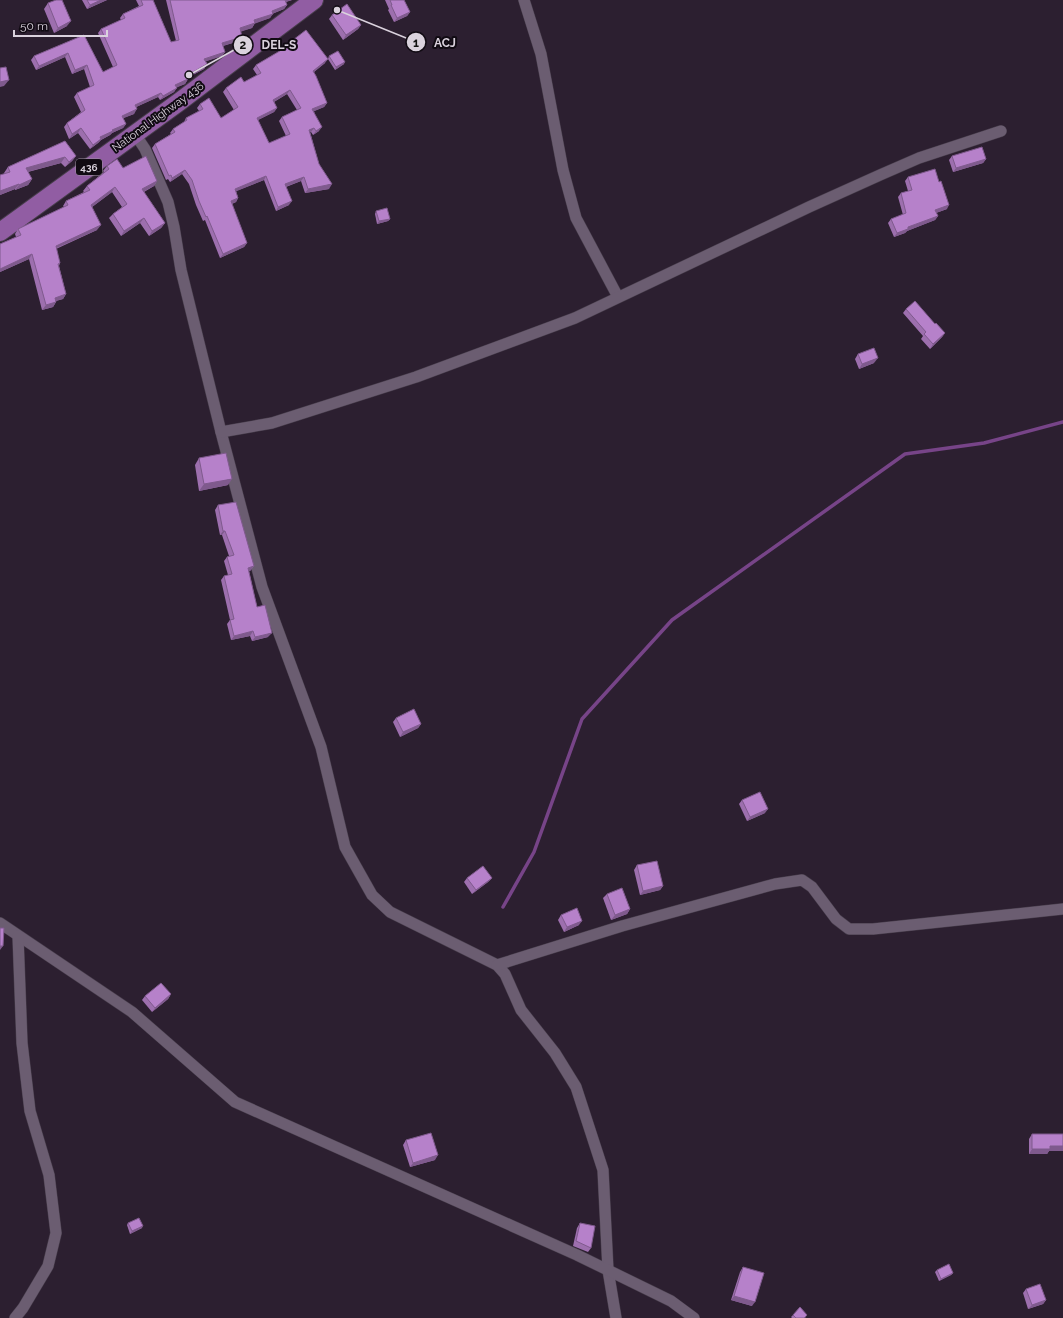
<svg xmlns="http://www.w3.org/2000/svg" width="1063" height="1318" font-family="Raleway,sans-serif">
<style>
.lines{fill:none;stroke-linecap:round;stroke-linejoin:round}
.stream{stroke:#748;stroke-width:3.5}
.street-casing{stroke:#473d4b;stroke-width:12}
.primary-casing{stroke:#473d4b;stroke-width:20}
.street{stroke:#6b5d71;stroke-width:11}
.primary{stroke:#915da3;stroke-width:18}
.wall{fill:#9d6fae;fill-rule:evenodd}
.shaded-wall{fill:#7f5a8d}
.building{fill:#b681ca;stroke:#7f5a8d;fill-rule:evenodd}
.labels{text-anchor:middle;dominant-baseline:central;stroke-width:4;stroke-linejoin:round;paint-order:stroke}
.shield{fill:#110b13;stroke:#9e96a0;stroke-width:1}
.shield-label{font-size:10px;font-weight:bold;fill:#dad2dd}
.street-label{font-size:11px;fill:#dad2dd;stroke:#110b13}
.leader{fill:none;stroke:#dad2dd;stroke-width:1.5}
.callout-dot{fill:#dad2dd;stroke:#110b13;stroke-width:1.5}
.mark-label{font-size:12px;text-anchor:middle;font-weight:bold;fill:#111}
.callout-label{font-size:12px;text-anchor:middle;font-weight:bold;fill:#dad2dd;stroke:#110b13;stroke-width:4;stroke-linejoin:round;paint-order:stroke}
</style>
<rect width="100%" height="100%" fill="#2c1f30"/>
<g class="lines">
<path class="stream" d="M 503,907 L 534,852 L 582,719 L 672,620 L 905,454 L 984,443 L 1063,422"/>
<defs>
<g id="street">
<path d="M 524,0 L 541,54 L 563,170 L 576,218 L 618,297"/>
<path d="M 135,134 L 145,149 L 168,202 L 174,227 L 181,270 L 221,432 L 262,587 L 321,747 L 345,847 L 372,895 L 390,912 L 497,965 L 505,974 L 521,1010 L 555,1053 L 576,1087 L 603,1170 L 608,1270 L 616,1318"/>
<path d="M 221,432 L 272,423 L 416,377 L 575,318 L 809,207 L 880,175 L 919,158 L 1001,131"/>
<path d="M 0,923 L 132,1012 L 235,1102 L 577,1255 L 671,1301 L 694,1318"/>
<path d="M 497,965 L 622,926 L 775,884 L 802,880 L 812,887 L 836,919 L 849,929 L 873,929 L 1063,909"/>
<path d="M 15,1318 L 23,1308 L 48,1266 L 56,1233 L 49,1175 L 30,1111 L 22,1043 L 18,936"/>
</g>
<path id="primary" d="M 0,232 L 179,102 L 314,0"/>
</defs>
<use href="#street" class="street-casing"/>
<use href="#primary" class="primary-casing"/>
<use href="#street" class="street"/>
<use href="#primary" class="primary"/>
</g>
<g class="wall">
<path d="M 82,0 L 107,0 L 87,9 Z"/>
<path d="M 136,0 L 153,0 L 171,42 L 176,41 L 166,0 L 292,0 L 286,2 L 287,5 L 284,9 L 272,14 L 270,18 L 255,23 L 252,28 L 241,31 L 239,41 L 223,46 L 225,52 L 222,56 L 206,61 L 207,64 L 204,69 L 187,78 L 188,79 L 185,84 L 177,87 L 174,92 L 160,100 L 158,97 L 136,107 L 134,114 L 123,118 L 126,124 L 123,128 L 112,133 L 110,135 L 101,140 L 98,143 L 90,149 L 78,133 L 69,139 L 64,127 L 67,123 L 81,112 L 74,97 L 77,93 L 90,87 L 84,69 L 72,74 L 65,57 L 36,70 L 31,60 L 34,56 L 84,35 L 103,72 L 113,67 L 98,33 L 101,29 L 121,20 L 120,18 L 123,14 L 139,6 Z"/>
<path d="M 385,0 L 404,0 L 410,12 L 407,16 L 394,22 L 388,10 L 389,9 Z"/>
<path d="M 48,3 L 67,26 L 54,33 L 44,9 Z"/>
<path d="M 332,15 L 361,25 L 358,29 L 343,40 L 329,19 Z"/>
<path d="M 293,40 L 325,63 L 314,72 L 327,103 L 324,107 L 314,111 L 319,131 L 313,135 L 311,132 L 310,132 L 319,164 L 329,189 L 305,193 L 301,181 L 286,187 L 289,205 L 276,211 L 264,180 L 236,191 L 238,198 L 236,202 L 232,204 L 247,243 L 244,247 L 220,258 L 205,220 L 203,221 L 196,205 L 189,184 L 182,174 L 170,182 L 168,179 L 166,180 L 152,148 L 155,144 L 171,134 L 170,133 L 173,129 L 184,122 L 186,118 L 199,111 L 197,108 L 200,104 L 221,118 L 234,110 L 223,92 L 226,88 L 244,82 L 257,75 L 253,69 L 256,65 L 291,45 L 290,44 ZM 287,94 L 297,110 L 282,117 L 279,121 L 286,136 L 269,143 L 258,120 L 274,112 L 277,108 L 274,102 Z"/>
<path d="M 329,56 L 344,64 L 335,70 L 328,59 Z"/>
<path d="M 65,141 L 76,156 L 72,161 L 65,167 L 61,163 L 28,172 L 32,179 L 28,185 L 15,190 L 15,189 L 0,195 L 5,174 L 4,173 L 8,167 Z"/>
<path d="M 952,156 L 986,159 L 983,163 L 953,172 L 949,160 Z"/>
<path d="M 107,166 L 123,168 L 157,181 L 154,186 L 144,192 L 165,223 L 161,228 L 149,236 L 140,223 L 121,236 L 109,218 L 113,214 L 122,207 L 112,192 L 92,207 L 97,230 L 56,249 L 60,263 L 59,266 L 66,294 L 63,299 L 56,301 L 56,302 L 53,307 L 42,310 L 29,259 L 0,272 L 0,244 L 16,237 L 15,234 L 18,229 L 64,207 L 63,206 L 66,201 L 84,192 L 83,191 L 87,186 L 104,172 L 103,171 Z"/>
<path d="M 908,177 L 947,209 L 936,213 L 938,216 L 935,220 L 907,231 L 905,233 L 894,237 L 888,223 L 891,219 L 903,215 L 898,197 L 901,193 L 908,191 L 905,181 Z"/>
<path d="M 376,211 L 390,219 L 388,221 L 377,224 L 375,214 Z"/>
<path d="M 906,309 L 935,324 L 945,333 L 942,337 L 930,349 L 921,339 L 923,336 L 903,313 Z"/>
<path d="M 858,354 L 874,363 L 859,369 L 855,359 Z"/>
<path d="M 199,458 L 228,485 L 199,491 L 195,465 Z"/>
<path d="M 218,505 L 254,566 L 250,571 L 249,571 L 257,607 L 268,637 L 252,641 L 250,636 L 231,640 L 227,624 L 230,620 L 221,580 L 224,576 L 228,575 L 224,561 L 227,557 L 229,556 L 222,535 L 220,535 L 215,510 Z"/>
<path d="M 396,718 L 421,724 L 418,728 L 400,737 L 393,722 Z"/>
<path d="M 742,800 L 765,813 L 747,821 L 739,804 Z"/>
<path d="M 637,865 L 663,886 L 660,890 L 640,895 L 634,870 Z"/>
<path d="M 467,878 L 492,878 L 488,882 L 472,894 L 464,882 Z"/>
<path d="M 607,894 L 630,909 L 627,914 L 611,920 L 603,898 Z"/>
<path d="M 561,915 L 579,925 L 564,932 L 558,920 Z"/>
<path d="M 171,994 L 168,999 L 152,1012 L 142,1000 L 145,996 Z"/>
<path d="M 1032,1134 L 1063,1134 L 1063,1151 L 1049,1151 L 1047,1154 L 1029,1154 L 1029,1139 Z"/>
<path d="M 406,1140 L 435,1160 L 410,1167 L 403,1145 Z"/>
<path d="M 128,1223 L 142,1228 L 130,1234 L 127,1225 Z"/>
<path d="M 580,1223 L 591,1248 L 588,1252 L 573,1246 L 577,1228 Z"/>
<path d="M 743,1267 L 752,1306 L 731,1300 L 740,1272 Z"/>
<path d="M 937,1270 L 953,1273 L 951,1275 L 939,1281 L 935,1272 Z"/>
<path d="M 1026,1289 L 1046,1300 L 1043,1304 L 1028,1309 L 1023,1293 Z"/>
<path d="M 793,1315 L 807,1315 L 805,1318 L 792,1318 L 791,1317 Z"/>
</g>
<g class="shaded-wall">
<path d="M 101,0 L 107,0 L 87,9 L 90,5 Z"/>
<path d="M 284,0 L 292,0 L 282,3 Z"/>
<path d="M 287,5 L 284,9 L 269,15 L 272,11 Z"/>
<path d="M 410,12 L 407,16 L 394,22 L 397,18 Z"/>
<path d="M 273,14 L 270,18 L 251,25 L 254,20 Z"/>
<path d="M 71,21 L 67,26 L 54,33 L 58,28 Z"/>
<path d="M 255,23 L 252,28 L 237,33 L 240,28 Z"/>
<path d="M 361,25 L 358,29 L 343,40 L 346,35 Z"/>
<path d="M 242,37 L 239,41 L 219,47 L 222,43 Z"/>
<path d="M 225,52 L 222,56 L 201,63 L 204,59 Z"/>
<path d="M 68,53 L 65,57 L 36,70 L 39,66 Z"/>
<path d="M 328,59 L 325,63 L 310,75 L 313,71 Z"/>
<path d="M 345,62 L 344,64 L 335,70 L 336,67 Z"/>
<path d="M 207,64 L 204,69 L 183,80 L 186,76 Z"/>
<path d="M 87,65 L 84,69 L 72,74 L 75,70 Z"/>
<path d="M 188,79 L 185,84 L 173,89 L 175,85 Z"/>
<path d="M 9,80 L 4,86 L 0,87 L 0,82 Z"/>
<path d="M 177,88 L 174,92 L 160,100 L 163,96 Z"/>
<path d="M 290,90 L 287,94 L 270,104 L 273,100 Z"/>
<path d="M 161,93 L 158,97 L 132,109 L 135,105 Z"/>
<path d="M 327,103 L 324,107 L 310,113 L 312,109 Z"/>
<path d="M 277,108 L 274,112 L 254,122 L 257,118 Z"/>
<path d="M 137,109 L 134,114 L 119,120 L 122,116 Z"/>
<path d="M 126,124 L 123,128 L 112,133 L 110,135 L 101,140 L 98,143 L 90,149 L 93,145 L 100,137 L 112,130 Z"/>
<path d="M 322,127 L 319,131 L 313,135 L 316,131 Z"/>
<path d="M 81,128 L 78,133 L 69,139 L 72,134 Z"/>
<path d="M 314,128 L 311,132 L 306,134 L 309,130 Z"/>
<path d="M 76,156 L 72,161 L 65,167 L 69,162 Z"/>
<path d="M 65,157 L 61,163 L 23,173 L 26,168 Z"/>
<path d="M 986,159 L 983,163 L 953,172 L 956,168 Z"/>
<path d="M 185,170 L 182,174 L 170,182 L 172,178 Z"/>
<path d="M 266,176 L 264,180 L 232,193 L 235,189 Z"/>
<path d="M 304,177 L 301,181 L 282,188 L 285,184 Z"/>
<path d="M 32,179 L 28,185 L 15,190 L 19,185 Z"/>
<path d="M 157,181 L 154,186 L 139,194 L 142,189 Z"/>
<path d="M 19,184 L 15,189 L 0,195 L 0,191 Z"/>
<path d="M 332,184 L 329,189 L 305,193 L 308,189 Z"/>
<path d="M 115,187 L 112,192 L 88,210 L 91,205 Z"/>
<path d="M 238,198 L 236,202 L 228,205 L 231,201 Z"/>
<path d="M 292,201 L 289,205 L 276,211 L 278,207 Z"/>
<path d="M 949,205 L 947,209 L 933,214 L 935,210 Z"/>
<path d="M 938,216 L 935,220 L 907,231 L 905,233 L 894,237 L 897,233 L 908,227 Z"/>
<path d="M 144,218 L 140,223 L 121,236 L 124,231 Z"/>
<path d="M 390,219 L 388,221 L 377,224 L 379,221 Z"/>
<path d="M 165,223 L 161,228 L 149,236 L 152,231 Z"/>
<path d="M 101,225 L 97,230 L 52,250 L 56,246 Z"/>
<path d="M 247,243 L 244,247 L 220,258 L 223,254 Z"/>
<path d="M 32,254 L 29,259 L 0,272 L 0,269 Z"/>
<path d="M 66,294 L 63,299 L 51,302 L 55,298 Z"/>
<path d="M 56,302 L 53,307 L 42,310 L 46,305 Z"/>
<path d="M 945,333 L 942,337 L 930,349 L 933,344 Z"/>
<path d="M 878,358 L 874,363 L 859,369 L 862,364 Z"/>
<path d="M 232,479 L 228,485 L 199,491 L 204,484 Z"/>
<path d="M 223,531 L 225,531 L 222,535 L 220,535 Z"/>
<path d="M 254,566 L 250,571 L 245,572 L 248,568 Z"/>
<path d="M 253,631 L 250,636 L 231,640 L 234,636 Z"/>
<path d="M 272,633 L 268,637 L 252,641 L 255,637 Z"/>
<path d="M 421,724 L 418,728 L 400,737 L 403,732 Z"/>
<path d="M 768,809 L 765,813 L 747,821 L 750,817 Z"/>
<path d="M 492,878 L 488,882 L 472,894 L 476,890 Z"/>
<path d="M 663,886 L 660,890 L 640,895 L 643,891 Z"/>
<path d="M 630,909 L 627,914 L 611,920 L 615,915 Z"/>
<path d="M 582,921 L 579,925 L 564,932 L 567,927 Z"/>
<path d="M 0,946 L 3,946 L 0,950 Z"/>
<path d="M 171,994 L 168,999 L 152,1012 L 155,1008 Z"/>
<path d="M 1050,1146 L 1063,1146 L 1063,1151 L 1049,1151 L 1047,1154 L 1029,1154 L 1032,1149 Z"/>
<path d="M 438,1155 L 435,1160 L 410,1167 L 413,1163 Z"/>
<path d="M 143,1226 L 142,1228 L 130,1234 L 132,1231 Z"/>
<path d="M 953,1273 L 951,1275 L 939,1281 L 941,1279 Z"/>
<path d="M 734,1296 L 755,1302 L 752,1306 L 731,1300 Z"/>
<path d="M 1046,1300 L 1043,1304 L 1028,1309 L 1032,1305 Z"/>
</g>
<g class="building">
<path d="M 56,0 L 62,0 L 71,21 L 58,28 L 48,3 Z"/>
<path d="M 87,0 L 101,0 L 90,5 Z"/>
<path d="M 141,0 L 153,0 L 171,42 L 179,40 L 170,0 L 285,0 L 287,5 L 272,11 L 273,14 L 254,20 L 255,23 L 240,28 L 242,37 L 222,43 L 225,52 L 204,59 L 207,64 L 186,76 L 188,79 L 175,85 L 177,88 L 163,96 L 161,93 L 135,105 L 137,109 L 122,116 L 126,124 L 112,130 L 113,131 L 100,137 L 101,139 L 93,145 L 81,128 L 72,134 L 67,123 L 85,110 L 77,93 L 94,85 L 87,65 L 75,70 L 68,53 L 39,66 L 34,56 L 84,35 L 103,72 L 117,65 L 101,29 L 125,18 L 123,14 L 143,5 Z"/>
<path d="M 390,0 L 404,0 L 410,12 L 397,18 L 391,5 L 392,5 Z"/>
<path d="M 347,4 L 361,25 L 346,35 L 332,15 Z"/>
<path d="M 306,30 L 328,59 L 313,71 L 316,76 L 327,103 L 312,109 L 322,127 L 316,131 L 314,128 L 309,130 L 319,164 L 332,184 L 308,189 L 304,177 L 285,184 L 292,201 L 278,207 L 266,176 L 235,189 L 238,198 L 231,201 L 247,243 L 223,254 L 207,216 L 206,217 L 199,201 L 192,180 L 185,170 L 172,178 L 171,175 L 169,176 L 155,144 L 175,132 L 173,129 L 187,120 L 186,118 L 203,109 L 200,104 L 209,98 L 221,118 L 238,107 L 226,88 L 241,77 L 244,82 L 261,73 L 256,65 L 295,42 L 293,40 ZM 290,90 L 301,108 L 282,117 L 290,134 L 269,143 L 257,118 L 277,108 L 273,100 Z"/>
<path d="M 338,51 L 345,62 L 336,67 L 329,56 Z"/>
<path d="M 6,67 L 9,80 L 0,82 L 0,68 Z"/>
<path d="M 65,141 L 76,156 L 69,162 L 65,157 L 26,168 L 32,179 L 19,185 L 19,184 L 0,191 L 0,175 L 10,172 L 8,167 Z"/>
<path d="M 982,147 L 986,159 L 956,168 L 952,156 Z"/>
<path d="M 146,156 L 157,181 L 142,189 L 165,223 L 152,231 L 144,218 L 124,231 L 113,214 L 127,204 L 115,187 L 91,205 L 101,225 L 56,246 L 60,263 L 58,264 L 66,294 L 55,298 L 56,302 L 46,305 L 32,254 L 0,269 L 0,244 L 21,235 L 18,229 L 68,205 L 66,201 L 90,190 L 87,186 L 109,169 L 107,166 L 117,159 L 123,168 Z"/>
<path d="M 935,169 L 939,182 L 941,181 L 949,205 L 935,210 L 938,216 L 908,227 L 908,229 L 897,233 L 891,219 L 906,213 L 901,193 L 912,190 L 908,177 Z"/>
<path d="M 387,208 L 390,219 L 379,221 L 376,211 Z"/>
<path d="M 915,301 L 935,324 L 936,323 L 945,333 L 933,344 L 924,334 L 926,332 L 906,309 Z"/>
<path d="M 874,348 L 878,358 L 862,364 L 858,354 Z"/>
<path d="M 226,453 L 232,479 L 204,484 L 199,458 Z"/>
<path d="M 236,502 L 254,566 L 248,568 L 257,607 L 265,605 L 272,633 L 255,637 L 253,631 L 234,636 L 230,620 L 234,619 L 224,576 L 232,574 L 227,557 L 234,555 L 225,531 L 223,531 L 218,505 Z"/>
<path d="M 414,709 L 421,724 L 403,732 L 396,718 Z"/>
<path d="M 760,792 L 768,809 L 750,817 L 742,800 Z"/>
<path d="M 657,861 L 663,886 L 643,891 L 637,865 Z"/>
<path d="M 483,866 L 492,878 L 476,890 L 467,878 Z"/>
<path d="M 622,888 L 630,909 L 615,915 L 607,894 Z"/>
<path d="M 577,908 L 582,921 L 567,927 L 561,915 Z"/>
<path d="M 0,928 L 4,928 L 3,946 L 0,946 Z"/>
<path d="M 161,983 L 171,994 L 155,1008 L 145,996 Z"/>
<path d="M 431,1133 L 438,1155 L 413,1163 L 406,1140 Z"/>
<path d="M 1032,1134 L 1063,1134 L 1063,1146 L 1050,1146 L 1050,1149 L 1032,1149 Z"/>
<path d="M 139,1218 L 143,1226 L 132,1231 L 128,1223 Z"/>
<path d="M 580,1223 L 595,1226 L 591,1248 L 576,1241 Z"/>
<path d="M 949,1264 L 953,1273 L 941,1279 L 937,1270 Z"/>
<path d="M 743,1267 L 764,1273 L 755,1302 L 734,1296 Z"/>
<path d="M 1040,1284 L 1046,1300 L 1032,1305 L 1026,1289 Z"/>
<path d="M 800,1307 L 807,1315 L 804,1318 L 796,1318 L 793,1315 Z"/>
</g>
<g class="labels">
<rect class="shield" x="76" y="159" width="26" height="16" rx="3"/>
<g class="shield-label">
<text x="89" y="167">436</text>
</g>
<g class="street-label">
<text transform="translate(158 117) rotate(-36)">National Highway 436</text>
</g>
</g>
<path class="leader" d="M337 10L416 42M189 75L243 45"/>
<g class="callout-dot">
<circle cx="337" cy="10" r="4"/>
<circle cx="189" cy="75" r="4"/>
<circle cx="416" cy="42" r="10"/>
<circle cx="243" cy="45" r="10"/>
</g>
<g class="mark-label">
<text x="416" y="47">1</text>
<text x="243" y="49">2</text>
</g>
<g class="callout-label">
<text x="445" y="47">ACJ</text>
<text x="279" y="49">DEL-S</text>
</g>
<path d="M14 30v6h93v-6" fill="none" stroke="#dad2dd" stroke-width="2"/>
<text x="20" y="30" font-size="12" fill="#dad2dd" stroke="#110b13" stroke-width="3" paint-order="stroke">50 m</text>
</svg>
